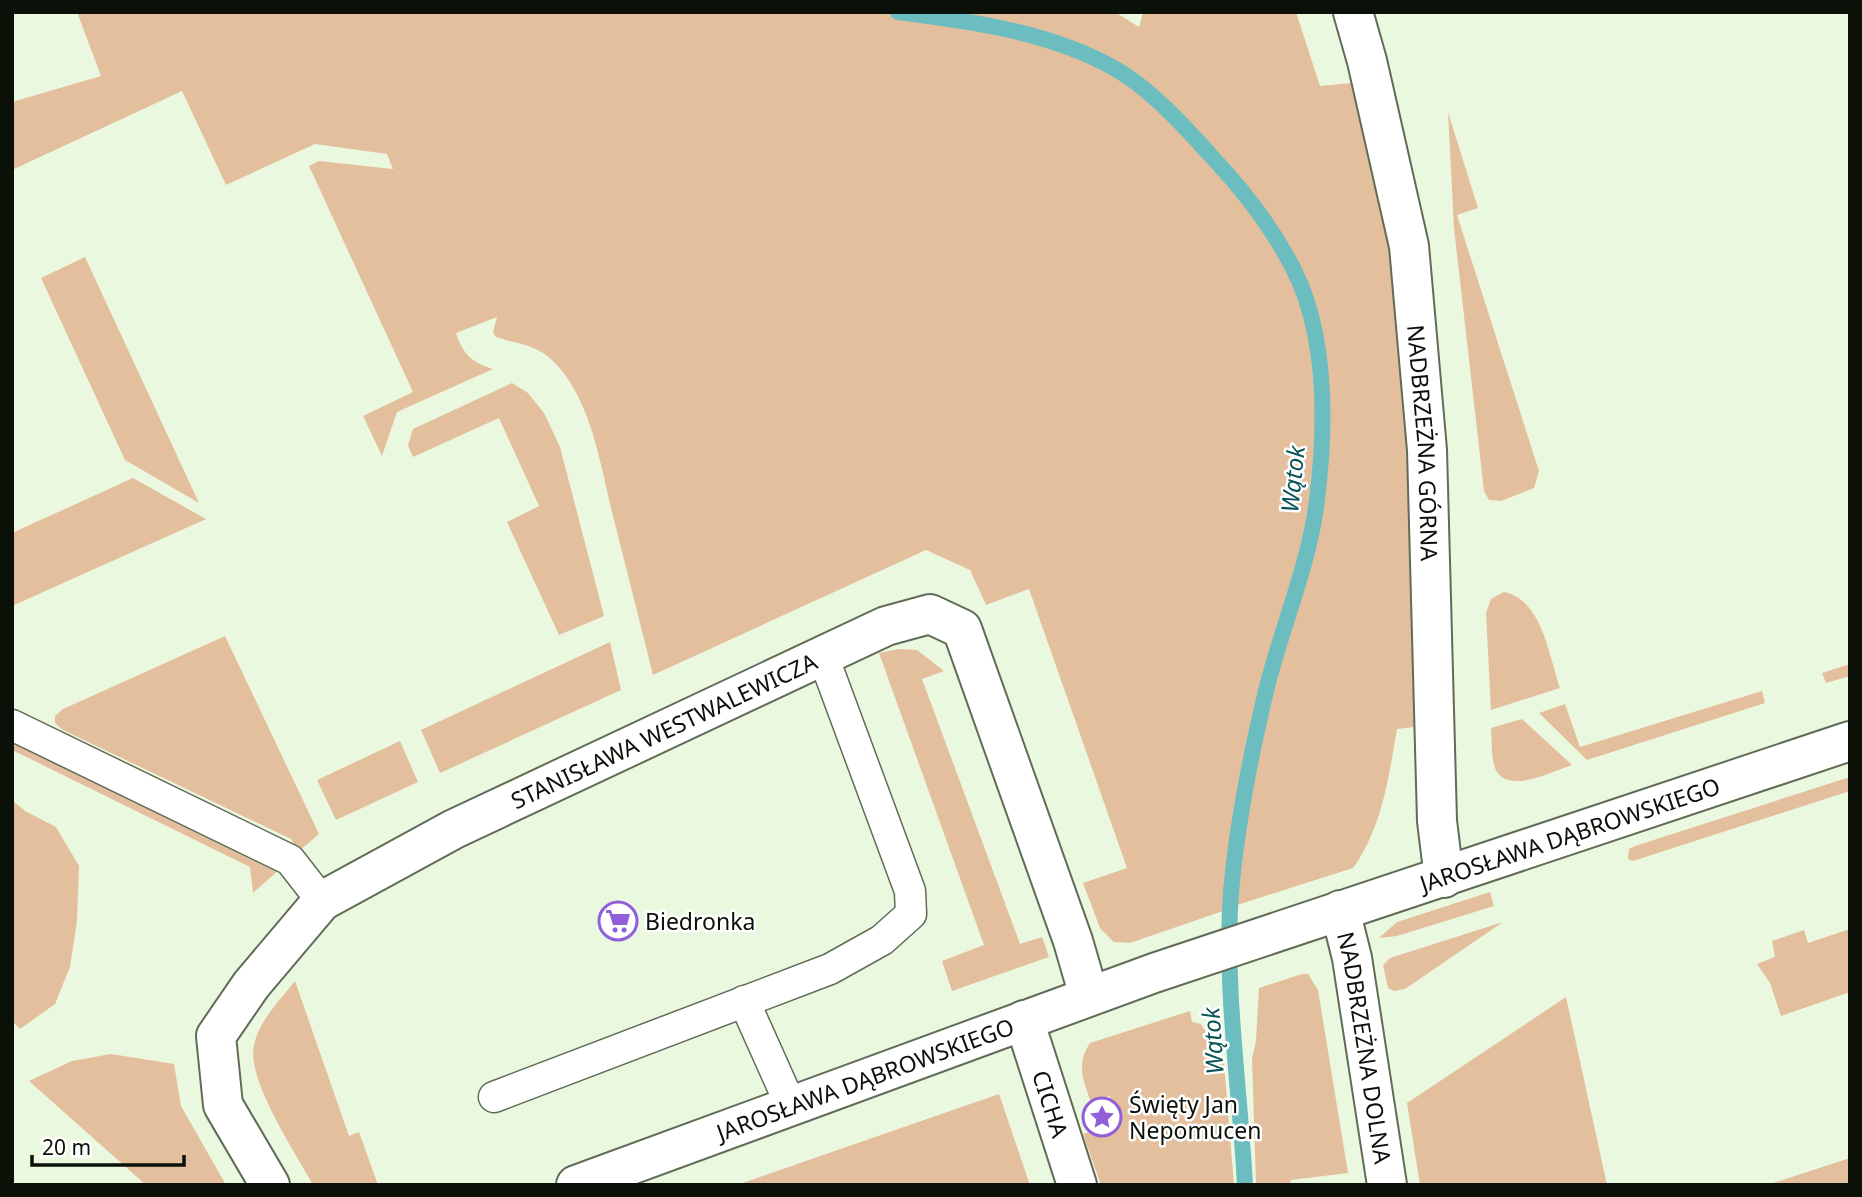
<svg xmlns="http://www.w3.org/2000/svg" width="1862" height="1197" font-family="'Noto Sans',sans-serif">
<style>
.green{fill:#e4bf9d}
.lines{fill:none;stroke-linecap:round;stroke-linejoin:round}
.stream{stroke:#6cbdc0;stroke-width:16}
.service-casing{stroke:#606c57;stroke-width:33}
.minor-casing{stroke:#606c57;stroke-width:42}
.tertiary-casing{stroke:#606c57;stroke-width:42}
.service{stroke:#fff;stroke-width:30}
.minor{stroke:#fff;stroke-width:38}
.tertiary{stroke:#fff;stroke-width:38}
.labels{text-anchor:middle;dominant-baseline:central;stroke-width:5;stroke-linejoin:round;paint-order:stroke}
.street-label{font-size:23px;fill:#0b1008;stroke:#fff}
.poi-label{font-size:23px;fill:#0b1008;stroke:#fff;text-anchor:start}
.water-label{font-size:24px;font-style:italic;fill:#085356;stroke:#fff}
</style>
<rect width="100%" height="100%" fill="#ebf8e0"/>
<g class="green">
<path d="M 77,12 L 873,12 L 926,18 L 1041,41 L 1113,70 L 1176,121 L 1246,200 L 1291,271 L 1315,347 L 1318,408 L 1313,501 L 1291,595 L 1263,686 L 1238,819 L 1226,910 L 1130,943 L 1114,942 L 1100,928 L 1083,883 L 1127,868 L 1029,589 L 986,605 L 970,570 L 926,550 L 653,675 C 640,623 627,571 614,520 C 601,469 593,405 557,365 C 538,344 521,345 496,337 L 493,332 L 497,317 L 456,333 C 463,354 471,362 493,369 L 397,412 L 382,456 L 363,416 L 413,392 L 309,166 L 319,161 L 393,169 L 387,154 L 315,144 L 226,185 L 182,91 L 12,170 L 12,102 L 101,76 Z"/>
<path d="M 925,12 L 1115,12 L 1139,27 L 1143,12 L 1296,12 L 1320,86 L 1351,83 L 1390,253 L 1407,456 L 1414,727 L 1397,729 C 1389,776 1382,828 1353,868 L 1234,906 L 1246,820 L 1271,689 L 1321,503 L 1324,409 L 1322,346 L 1298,269 L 1251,194 L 1181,116 L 1115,64 L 1042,34 Z"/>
<path d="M 1448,112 L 1478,208 L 1457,215 L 1539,471 L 1534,488 L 1501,501 L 1489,500 L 1484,491 L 1454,228 Z"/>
<path d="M 85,257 L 199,503 L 125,460 L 41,278 Z"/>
<path d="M 512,383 L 528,393 L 544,413 L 560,447 L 604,616 L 559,635 L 507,522 L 539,506 L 499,418 L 413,457 L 408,445 L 413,429 Z"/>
<path d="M 133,478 L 206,519 L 12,606 L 12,533 Z"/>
<path d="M 1504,592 C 1542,599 1549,656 1560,688 L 1491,710 L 1486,613 L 1491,599 Z"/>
<path d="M 225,636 L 319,834 L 298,852 L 291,839 L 63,730 L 55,723 L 55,716 L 63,709 Z"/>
<path d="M 610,642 L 621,690 L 440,773 L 421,730 Z"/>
<path d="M 898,649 L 917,650 L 944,671 L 922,679 L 1020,944 L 1042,937 L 1049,957 L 952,991 L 942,961 L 984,945 L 879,653 Z"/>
<path d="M 1850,664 L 1850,676 L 1826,683 L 1822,673 Z"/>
<path d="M 1762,691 L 1765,703 L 1587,760 L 1539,713 L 1565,704 L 1580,747 Z"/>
<path d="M 1522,719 L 1572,765 C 1553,771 1506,796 1495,768 C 1491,756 1492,741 1491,728 Z"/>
<path d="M 12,740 L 279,870 L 253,893 L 250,867 L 12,750 Z"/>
<path d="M 400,741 L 418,782 L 336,820 L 317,780 Z"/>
<path d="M 1850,777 L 1850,791 L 1633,861 L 1628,859 L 1629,849 L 1635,846 Z"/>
<path d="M 12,800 L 25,811 L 56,827 L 79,866 L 77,921 L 70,967 L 55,1004 L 20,1029 L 12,1021 Z"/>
<path d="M 1490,892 L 1494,906 L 1397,936 L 1379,938 L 1397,922 Z"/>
<path d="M 1503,922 L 1405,989 L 1394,991 L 1388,988 L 1383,965 L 1390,958 Z"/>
<path d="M 1850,929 L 1850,992 L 1781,1016 L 1770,983 L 1757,964 L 1775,957 L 1772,941 L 1804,930 L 1808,943 Z"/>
<path d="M 1302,974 L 1308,974 L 1318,990 L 1348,1173 L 1291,1180 L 1290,1185 L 1256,1185 L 1252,1059 L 1256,1041 L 1259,988 Z"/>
<path d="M 295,981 L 349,1136 L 359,1132 L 378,1185 L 313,1185 C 296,1153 246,1080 254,1045 C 259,1021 280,1000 295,981 Z"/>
<path d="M 1566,997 L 1607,1185 L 1420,1185 L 1407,1103 Z"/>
<path d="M 1190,1011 L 1192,1022 L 1201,1024 L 1224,1062 L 1234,1185 L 1101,1185 L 1083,1134 L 1118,1123 L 1110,1096 L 1091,1102 C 1083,1080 1076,1064 1090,1043 Z"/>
<path d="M 111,1054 L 174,1064 L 181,1106 L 226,1185 L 146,1185 L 29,1081 L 72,1061 Z"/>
<path d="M 999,1094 L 1030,1185 L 737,1185 Z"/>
<path d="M 1850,1158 L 1850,1185 L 1767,1185 Z"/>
</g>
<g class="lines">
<path class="stream" d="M 898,12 C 970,21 1049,32 1112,67 C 1148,86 1186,128 1213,158 C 1244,191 1272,227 1293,268 C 1328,336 1326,426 1317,500 C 1310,561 1282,627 1267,687 C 1251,753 1237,824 1231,892 C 1224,989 1240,1088 1245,1185"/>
<defs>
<g id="service">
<path d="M 12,725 L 290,860 L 322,901"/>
<path d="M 744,1001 L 791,1106"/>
<path d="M 494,1097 L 830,969 L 882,940 L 911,914 L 910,891 L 823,656"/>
</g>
<g id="minor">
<path id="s1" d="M 1353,12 L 1367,61 L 1409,246 L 1427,450 L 1437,821 L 1444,878"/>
<path id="s2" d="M 1340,910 L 1352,958 L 1387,1185"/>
<path id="s3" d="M 1024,1020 L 1077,1185"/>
<path id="s4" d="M 270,1185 L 223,1105 L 216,1036 L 251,985 L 322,901 L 454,829 L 886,626 L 930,614 L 962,629 L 1073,941 L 1089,996"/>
</g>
<g id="tertiary">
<path id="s5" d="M 576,1185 L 1154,973 L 1850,741"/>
</g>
</defs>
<use href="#service" class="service-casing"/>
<use href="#minor" class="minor-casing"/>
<use href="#tertiary" class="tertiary-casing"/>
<use href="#service" class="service"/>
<use href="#minor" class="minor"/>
<use href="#tertiary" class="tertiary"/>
</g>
<defs>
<symbol id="supermarket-ring" viewBox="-11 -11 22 22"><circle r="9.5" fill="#fff" stroke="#905fd9" stroke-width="1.5"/><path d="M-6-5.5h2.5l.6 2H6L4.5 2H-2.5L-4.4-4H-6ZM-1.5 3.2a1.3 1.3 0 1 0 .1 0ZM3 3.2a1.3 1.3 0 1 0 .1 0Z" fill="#905fd9"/></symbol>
<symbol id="sight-ring" viewBox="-11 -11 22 22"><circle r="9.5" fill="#fff" stroke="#905fd9" stroke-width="1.5"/><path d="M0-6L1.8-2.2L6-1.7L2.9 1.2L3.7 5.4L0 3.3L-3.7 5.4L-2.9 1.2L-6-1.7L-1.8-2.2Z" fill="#905fd9"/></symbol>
</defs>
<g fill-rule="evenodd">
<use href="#supermarket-ring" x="596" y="899" width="44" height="44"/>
<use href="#sight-ring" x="1080" y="1095" width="44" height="44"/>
</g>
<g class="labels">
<g class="street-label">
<text stroke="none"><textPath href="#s1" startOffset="438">NADBRZEŻNA GÓRNA</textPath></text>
<text stroke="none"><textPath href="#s4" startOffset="716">STANISŁAWA WESTWALEWICZA</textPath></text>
<text stroke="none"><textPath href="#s5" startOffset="1054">JAROSŁAWA DĄBROWSKIEGO</textPath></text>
<text stroke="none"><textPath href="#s2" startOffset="140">NADBRZEŻNA DOLNA</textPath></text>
<text stroke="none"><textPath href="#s5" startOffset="308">JAROSŁAWA DĄBROWSKIEGO</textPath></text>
<text stroke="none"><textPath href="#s3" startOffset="88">CICHA</textPath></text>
</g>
<g class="poi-label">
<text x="645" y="921">Biedronka</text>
<text x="1129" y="1104">Święty Jan<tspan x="1129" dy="26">Nepomucen</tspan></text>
</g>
<g class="water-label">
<text transform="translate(1292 479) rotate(-84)">Wątok</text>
<text transform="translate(1212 1041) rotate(-94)">Wątok</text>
</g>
</g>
<rect width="1862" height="1197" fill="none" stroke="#0b1008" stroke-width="28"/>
<path d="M32 1155v10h152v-10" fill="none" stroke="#0b1008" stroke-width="3.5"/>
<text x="42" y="1155" font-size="21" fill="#0b1008" stroke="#ffffff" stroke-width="5" paint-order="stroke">20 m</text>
</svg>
